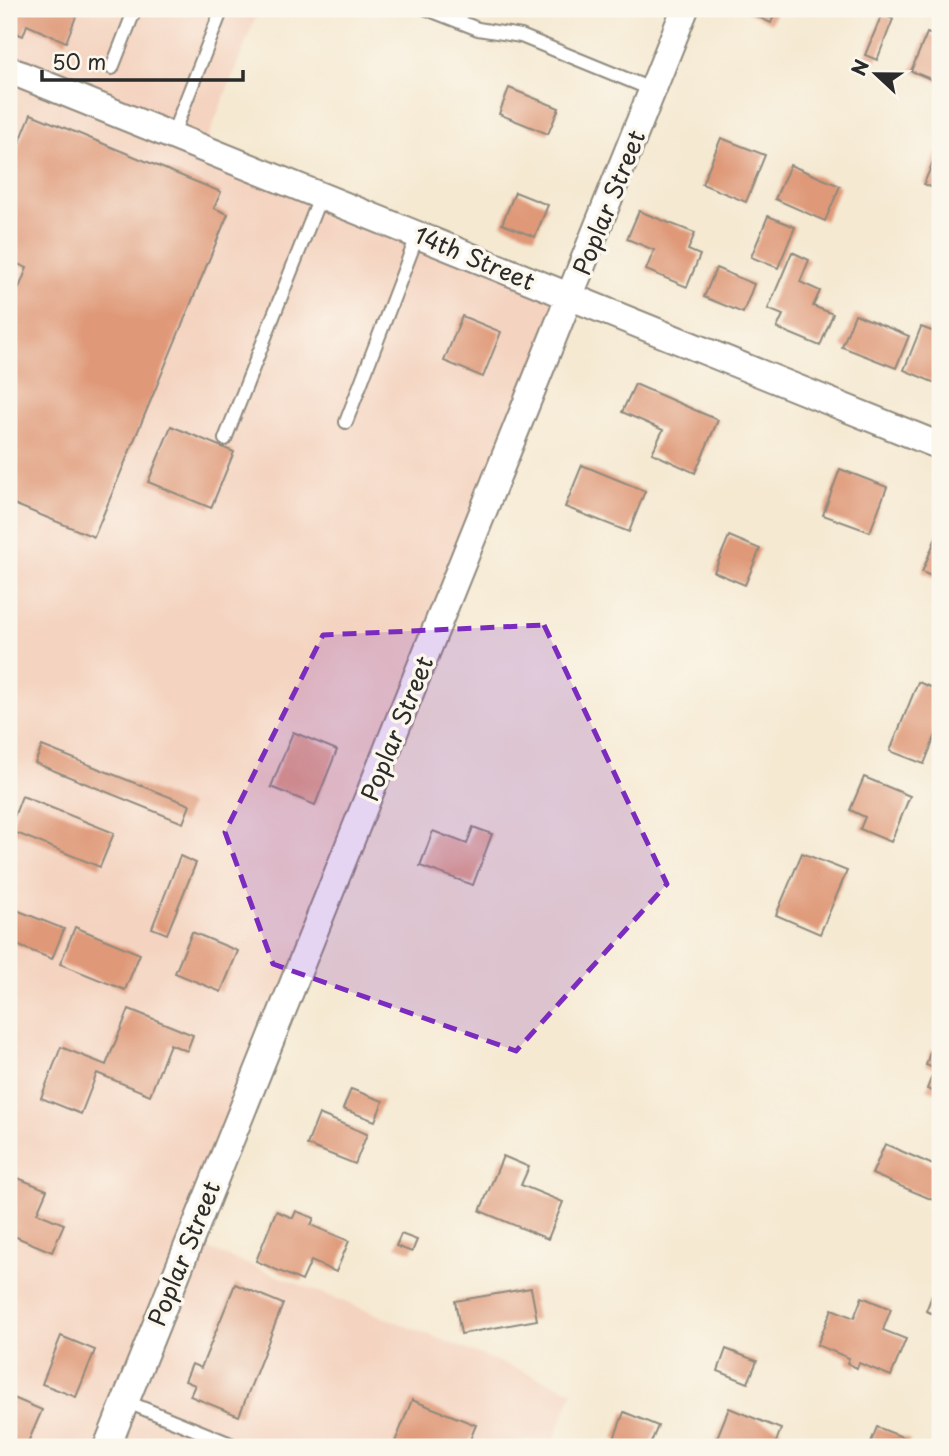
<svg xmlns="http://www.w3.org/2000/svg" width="949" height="1456" font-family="'Playpen Sans',sans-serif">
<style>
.built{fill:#f4d3c0}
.building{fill:#df9978}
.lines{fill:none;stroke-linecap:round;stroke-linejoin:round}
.lane-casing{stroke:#908a7e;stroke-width:16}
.street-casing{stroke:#908a7e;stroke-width:30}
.lane{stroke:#fff;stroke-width:12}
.street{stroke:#fff;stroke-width:26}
.marked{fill:#7b2cbf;fill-opacity:0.2;stroke:#7b2cbf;stroke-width:5;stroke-dasharray:14 9;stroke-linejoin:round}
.labels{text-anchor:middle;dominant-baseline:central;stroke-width:7;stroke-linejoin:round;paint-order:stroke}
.street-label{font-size:24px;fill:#2b2b2b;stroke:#fbf7ec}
</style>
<rect width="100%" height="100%" fill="#fbf7ec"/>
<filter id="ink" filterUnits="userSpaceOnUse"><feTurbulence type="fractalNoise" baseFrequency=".0143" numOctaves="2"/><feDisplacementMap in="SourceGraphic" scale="14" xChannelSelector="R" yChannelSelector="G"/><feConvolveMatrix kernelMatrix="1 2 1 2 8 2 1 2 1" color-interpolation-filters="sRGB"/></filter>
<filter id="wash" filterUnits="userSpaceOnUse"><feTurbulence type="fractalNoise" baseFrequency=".00686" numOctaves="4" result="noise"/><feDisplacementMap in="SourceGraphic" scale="28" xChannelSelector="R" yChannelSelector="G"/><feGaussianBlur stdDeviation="1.57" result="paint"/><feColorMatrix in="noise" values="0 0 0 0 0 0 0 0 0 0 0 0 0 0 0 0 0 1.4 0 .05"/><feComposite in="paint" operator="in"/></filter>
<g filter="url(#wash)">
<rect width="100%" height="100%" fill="#f5e9d2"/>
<path class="built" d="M 9,9 L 259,9 L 204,148 L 570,297 L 188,1241 L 573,1391 L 551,1447 L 9,1447 Z"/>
<g id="blocks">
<g class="building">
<path d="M 9,9 L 79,9 L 66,42 L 27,25 L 23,36 L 9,30 Z"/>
<path d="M 741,9 L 777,9 L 771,23 Z"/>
<path d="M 882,14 L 893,19 L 877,60 L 865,55 Z"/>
<path d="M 927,33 L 940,38 L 940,83 L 911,71 Z"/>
<path d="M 509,88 L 559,108 L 548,134 L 499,114 Z"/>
<path d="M 31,114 L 221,192 L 214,208 L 228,214 L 94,537 L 9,502 L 9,313 L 27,268 L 9,260 L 9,169 Z"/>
<path d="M 721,138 L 765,155 L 746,202 L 702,184 Z"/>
<path d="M 940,144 L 940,191 L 924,184 Z"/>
<path d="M 790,165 L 840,186 L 825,221 L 775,199 Z"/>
<path d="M 515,192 L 548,205 L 535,237 L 502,224 Z"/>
<path d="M 639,211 L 695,233 L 688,250 L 700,255 L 687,287 L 646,270 L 654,250 L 627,239 Z"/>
<path d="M 768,216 L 795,227 L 778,268 L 751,257 Z"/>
<path d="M 792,252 L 809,260 L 800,282 L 820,291 L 813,306 L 833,314 L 820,346 L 777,328 L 783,315 L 768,309 Z"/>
<path d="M 716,268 L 754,284 L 743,313 L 704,297 Z"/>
<path d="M 855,314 L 909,336 L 896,368 L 842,347 Z"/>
<path d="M 462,316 L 501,332 L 483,377 L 444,361 Z"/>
<path d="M 921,327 L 940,334 L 940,385 L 904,370 Z"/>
<path d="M 635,384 L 718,420 L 695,473 L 652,453 L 663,430 L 622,412 Z"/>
<path d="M 171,426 L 234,452 L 211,508 L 148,482 Z"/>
<path d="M 582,465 L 645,491 L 629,532 L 565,507 Z"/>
<path d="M 840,469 L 887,487 L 870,532 L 823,515 Z"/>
<path d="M 940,528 L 940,580 L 922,572 Z"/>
<path d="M 729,536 L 760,549 L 745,585 L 714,572 Z"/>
<path d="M 918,682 L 940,691 L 940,724 L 924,764 L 890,751 Z"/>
<path d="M 293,732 L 337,750 L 315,805 L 271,787 Z"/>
<path d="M 42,746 L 190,805 L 183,823 L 35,763 Z"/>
<path d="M 864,777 L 910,796 L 891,842 L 860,829 L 865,817 L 850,810 Z"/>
<path d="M 22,796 L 114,833 L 100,867 L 9,830 Z"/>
<path d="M 473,827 L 492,834 L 473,885 L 420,866 L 433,831 L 467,844 Z"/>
<path d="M 802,853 L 847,871 L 820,934 L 776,915 Z"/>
<path d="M 180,856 L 196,863 L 167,934 L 152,928 Z"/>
<path d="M 9,907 L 64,929 L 52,959 L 9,942 Z"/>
<path d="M 75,927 L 140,954 L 125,990 L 60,964 Z"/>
<path d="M 192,932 L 238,951 L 221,992 L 175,973 Z"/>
<path d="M 129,1009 L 193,1035 L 187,1051 L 170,1044 L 150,1095 L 97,1073 L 81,1114 L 41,1098 L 61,1047 L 106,1065 Z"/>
<path d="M 931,1049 L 940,1052 L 940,1094 L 927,1089 L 935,1068 L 926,1065 Z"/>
<path d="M 351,1089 L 383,1101 L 375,1121 L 343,1109 Z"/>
<path d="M 319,1114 L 367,1134 L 355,1164 L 307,1145 Z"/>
<path d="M 885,1144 L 940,1168 L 940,1203 L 872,1174 Z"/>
<path d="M 503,1156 L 529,1167 L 521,1185 L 563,1202 L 548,1239 L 480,1211 Z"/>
<path d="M 13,1176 L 47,1190 L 37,1213 L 64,1224 L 52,1252 L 9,1234 L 9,1188 Z"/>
<path d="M 276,1211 L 293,1218 L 296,1211 L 314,1218 L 311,1225 L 349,1241 L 336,1272 L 311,1261 L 302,1281 L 256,1261 Z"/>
<path d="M 401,1234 L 417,1240 L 412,1252 L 396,1246 Z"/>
<path d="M 940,1276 L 940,1317 L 926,1311 Z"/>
<path d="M 235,1284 L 283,1304 L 239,1416 L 190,1396 L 195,1385 L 185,1381 L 192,1364 L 201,1368 Z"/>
<path d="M 531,1288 L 537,1320 L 461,1334 L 455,1301 Z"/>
<path d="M 862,1297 L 891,1309 L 883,1330 L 906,1339 L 891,1376 L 859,1363 L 857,1368 L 847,1363 L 849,1358 L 817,1345 L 832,1309 L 854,1318 Z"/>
<path d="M 61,1336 L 95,1350 L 76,1397 L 42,1384 Z"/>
<path d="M 726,1349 L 757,1361 L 748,1383 L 718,1371 Z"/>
<path d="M 9,1396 L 42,1410 L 26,1447 L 9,1447 Z"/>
<path d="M 412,1400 L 476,1425 L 467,1447 L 393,1447 Z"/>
<path d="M 729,1408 L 781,1429 L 774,1447 L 714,1445 Z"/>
<path d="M 624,1412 L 658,1426 L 649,1447 L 620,1447 L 622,1443 L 614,1439 Z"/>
<path d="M 877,1427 L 910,1440 L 907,1447 L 869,1447 Z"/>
</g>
</g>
</g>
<g filter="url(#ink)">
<use href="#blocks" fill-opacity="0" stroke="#908a7e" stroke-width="2"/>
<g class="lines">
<defs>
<g id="lane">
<path d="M 427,9 L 478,29 L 521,36 L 653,90"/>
<path d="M 112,68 L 135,9"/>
<path d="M 172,136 L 222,9"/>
<path d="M 346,422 L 418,234"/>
<path d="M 225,439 L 321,195"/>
<path d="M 125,1401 L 238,1447"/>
</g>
<g id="street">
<path d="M 9,70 L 940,446"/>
<path d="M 107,1447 L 685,9"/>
</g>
</defs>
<use href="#lane" class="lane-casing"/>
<use href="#street" class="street-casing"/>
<use href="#lane" class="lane"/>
<use href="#street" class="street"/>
</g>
</g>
<path class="marked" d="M 544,625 L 667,884 L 516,1051 L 273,964 L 225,832 L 323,635 Z"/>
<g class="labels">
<g class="street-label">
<text transform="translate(608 202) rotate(-68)">Poplar Street</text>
<text transform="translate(475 257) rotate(23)">14th Street</text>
<text transform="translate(396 728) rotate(-68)">Poplar Street</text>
<text transform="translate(183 1253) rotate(-68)">Poplar Street</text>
</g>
</g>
<rect width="949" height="1456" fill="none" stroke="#fbf7ec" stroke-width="35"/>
<g transform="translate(876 74) rotate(292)" stroke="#fbf7ec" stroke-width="5" paint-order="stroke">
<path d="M0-5L12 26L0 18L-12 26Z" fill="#2b2b2b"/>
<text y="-10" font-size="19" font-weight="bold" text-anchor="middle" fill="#2b2b2b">N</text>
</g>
<path d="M42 70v10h201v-10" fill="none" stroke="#2b2b2b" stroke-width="3.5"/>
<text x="52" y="70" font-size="21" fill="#2b2b2b" stroke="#fbf7ec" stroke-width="5" paint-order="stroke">50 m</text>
</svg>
